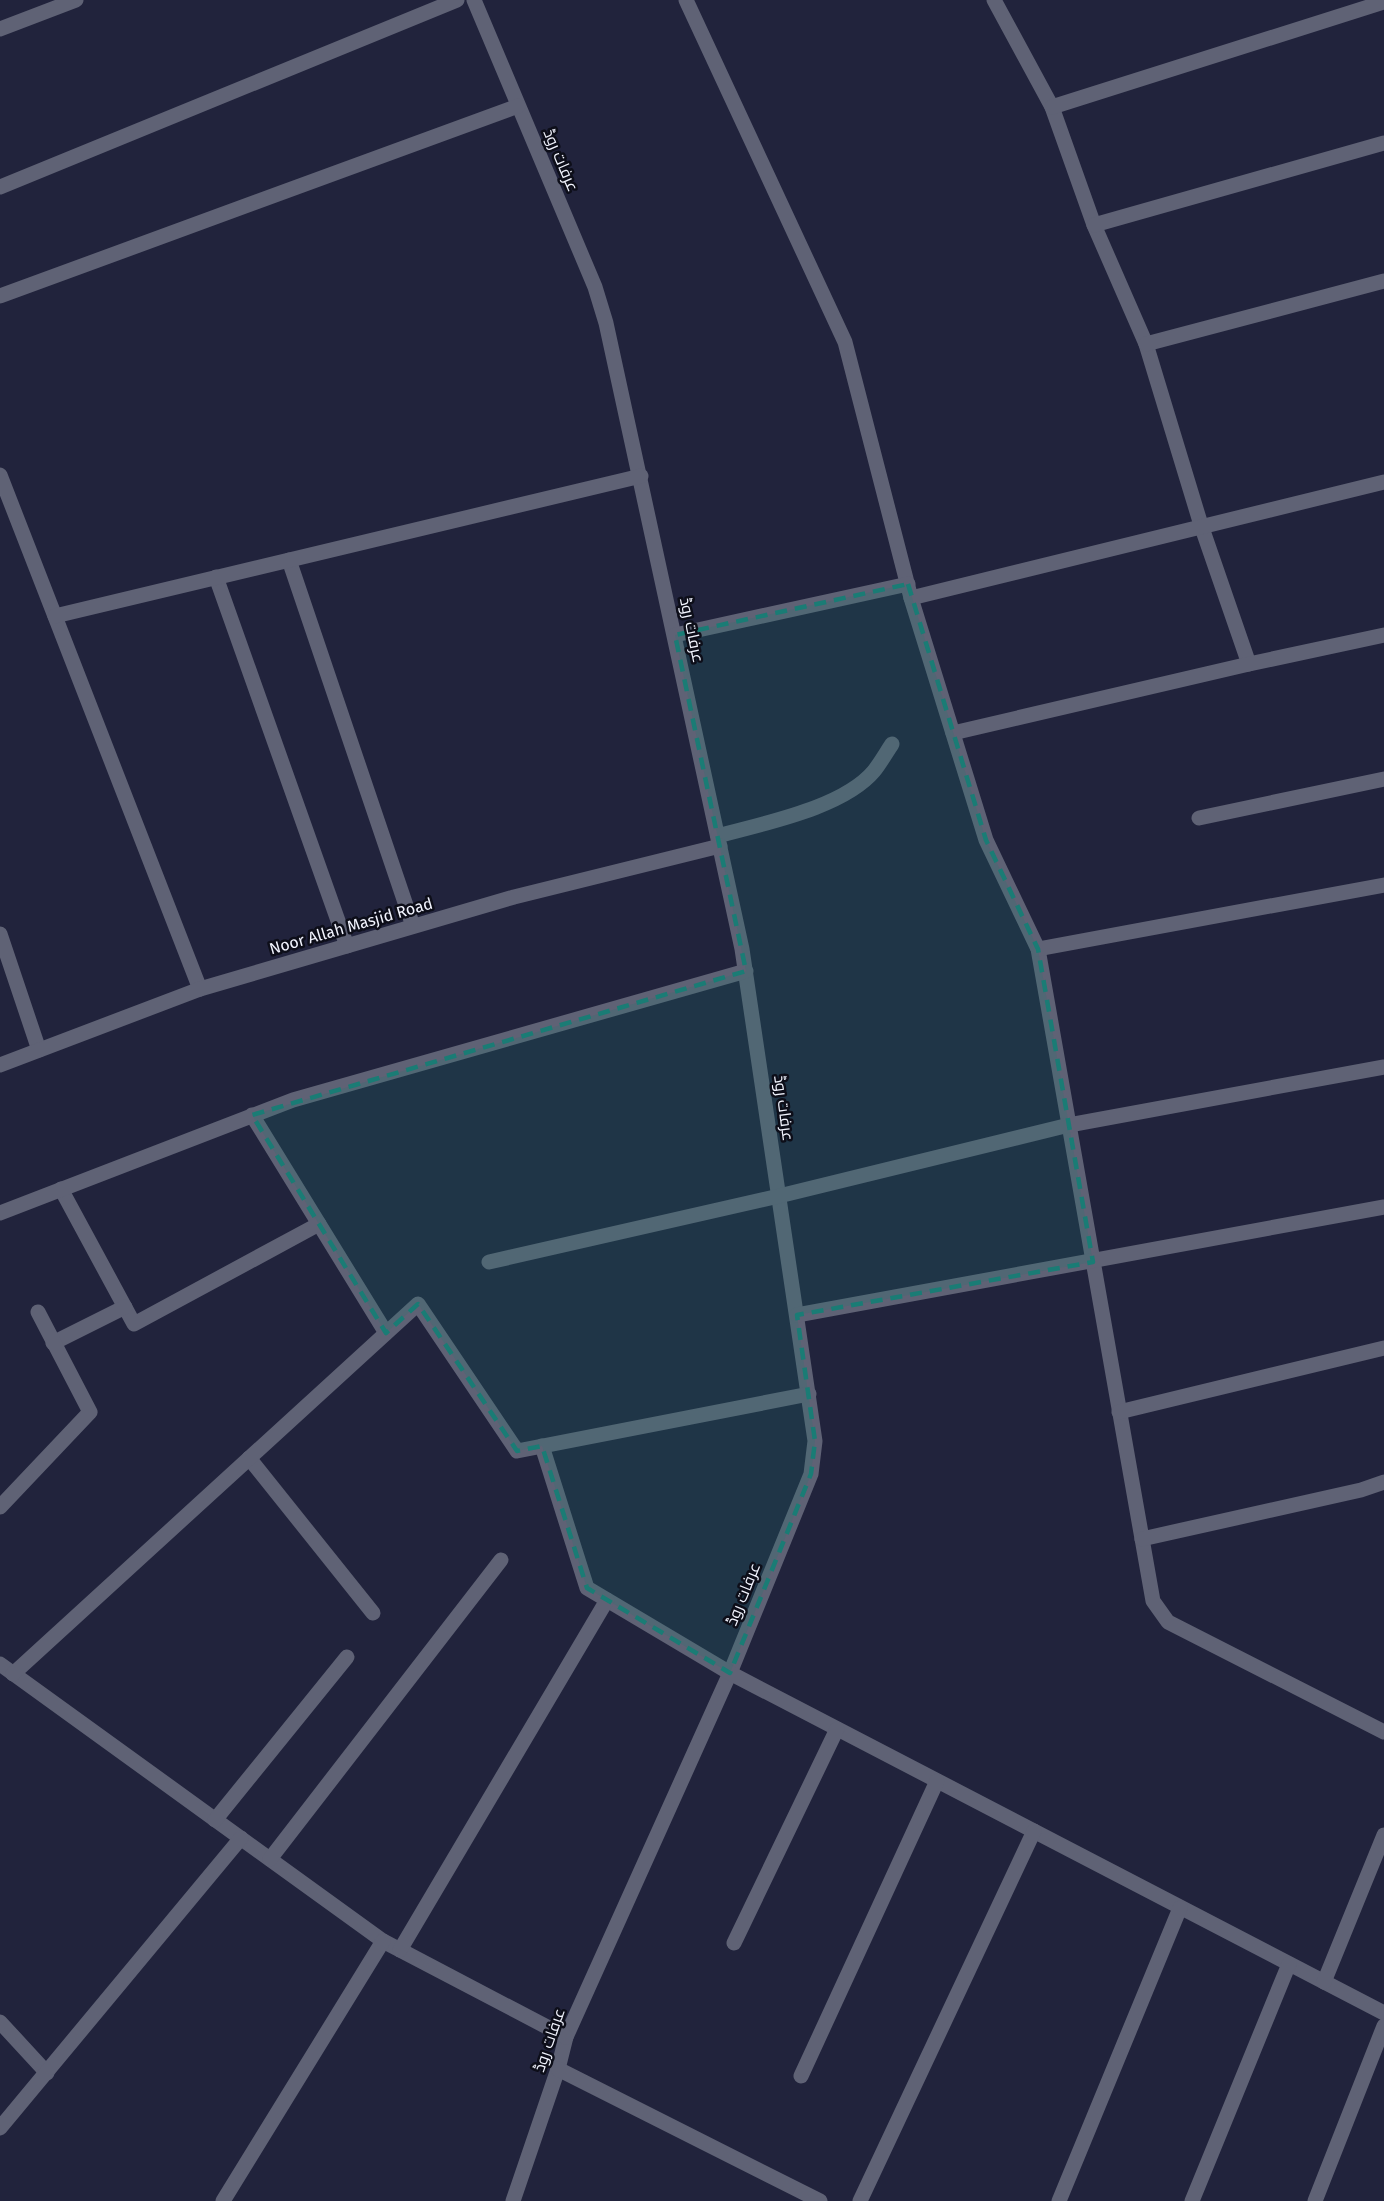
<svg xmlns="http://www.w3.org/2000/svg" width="1384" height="2201" font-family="'Fira Sans',Cairo,sans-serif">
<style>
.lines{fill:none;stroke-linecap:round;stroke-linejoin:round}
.minor{stroke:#5f6275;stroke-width:15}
.marked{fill:#1a7c75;fill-opacity:0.2;stroke:#1a7c75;stroke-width:4.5;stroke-dasharray:12 8;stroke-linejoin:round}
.labels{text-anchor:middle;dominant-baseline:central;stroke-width:5;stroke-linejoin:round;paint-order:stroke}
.street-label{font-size:16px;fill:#f2f4fe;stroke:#0d0e19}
</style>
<rect width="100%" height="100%" fill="#21233c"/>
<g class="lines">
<g class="minor">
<path d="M 474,0 L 595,287 L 606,323 L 742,949 L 815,1441 L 811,1474 L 730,1673 L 566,2037 L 558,2069 L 513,2201"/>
<path d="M 686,0 L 845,342 L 911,598 L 986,840 L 1038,949 L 1153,1601 L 1168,1622 L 1384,1732"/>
<path d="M 994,0 L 1052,107 L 1094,225 L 1146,344 L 1201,525 L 1249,664"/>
<path d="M 0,29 L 76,0"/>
<path d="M 1052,107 L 1384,2"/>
<path d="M 0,187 L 457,0"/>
<path d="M 1094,225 L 1384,143"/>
<path d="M 0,296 L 518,106"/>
<path d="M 1146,344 L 1384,281"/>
<path d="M 0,475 L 200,989"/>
<path d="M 289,560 L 413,926"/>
<path d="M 216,577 L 347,946"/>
<path d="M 911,598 L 1384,482"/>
<path d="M 55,616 L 641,476"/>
<path d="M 675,635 L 908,584"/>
<path d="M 953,733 L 1249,664 L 1384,635"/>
<path d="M 1199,818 L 1384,779"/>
<path d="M 718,836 C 764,823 843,808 874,771 C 881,762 886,753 892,744"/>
<path d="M 0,934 L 39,1050"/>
<path d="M 1038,949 L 1384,885"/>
<path d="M 0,1065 L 200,989 L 514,897 L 720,846"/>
<path d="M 252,1115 L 386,1333"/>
<path d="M 61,1189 L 134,1324 L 319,1224"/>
<path d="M 0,1213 L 293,1100 L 746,971"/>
<path d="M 489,1262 L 779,1196 L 1069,1125 L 1384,1067"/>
<path d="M 797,1315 L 1384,1207"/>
<path d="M 53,1343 L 125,1307"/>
<path d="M 1119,1412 L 1384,1348"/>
<path d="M 542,1446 L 587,1588 L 730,1673 L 1384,2013"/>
<path d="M 249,1458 L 373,1613"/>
<path d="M 0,1507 L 90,1412 L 38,1312"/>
<path d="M 1142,1539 L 1361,1490 L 1384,1482"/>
<path d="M 0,1664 L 383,1941 L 566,2037"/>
<path d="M 13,1674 L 418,1304 L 517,1451 L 809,1394"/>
<path d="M 215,1820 L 347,1657"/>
<path d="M 270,1859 L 501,1560"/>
<path d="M 734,1943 L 837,1729"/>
<path d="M 400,1950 L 607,1600"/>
<path d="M 1324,1982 L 1384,1835"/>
<path d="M 0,2022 L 47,2073"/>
<path d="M 558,2069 L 820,2201"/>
<path d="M 801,2076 L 937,1781"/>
<path d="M 0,2128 L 241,1838"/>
<path d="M 223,2201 L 383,1941"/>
<path d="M 860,2201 L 1034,1831"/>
<path d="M 1059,2201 L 1180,1908"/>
<path d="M 1192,2201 L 1289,1964"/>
<path d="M 1315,2201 L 1384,2026"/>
</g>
</g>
<path class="marked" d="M 908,584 L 986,840 L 1038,949 L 1093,1262 L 797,1315 L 815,1441 L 811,1474 L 730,1673 L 587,1588 L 542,1446 L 517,1451 L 418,1304 L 386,1333 L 252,1115 L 746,971 L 675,635 Z"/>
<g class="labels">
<g class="street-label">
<text transform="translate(561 160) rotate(67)">عرفات روڈ</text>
<text transform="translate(692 630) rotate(78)">عرفات روڈ</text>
<text transform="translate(351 926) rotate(-16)">Noor Allah Masjid Road</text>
<text transform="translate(784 1108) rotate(82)">عرفات روڈ</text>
<text transform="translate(743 1594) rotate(-68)">عرفات روڈ</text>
<text transform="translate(549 2040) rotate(-71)">عرفات روڈ</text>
</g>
</g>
</svg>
